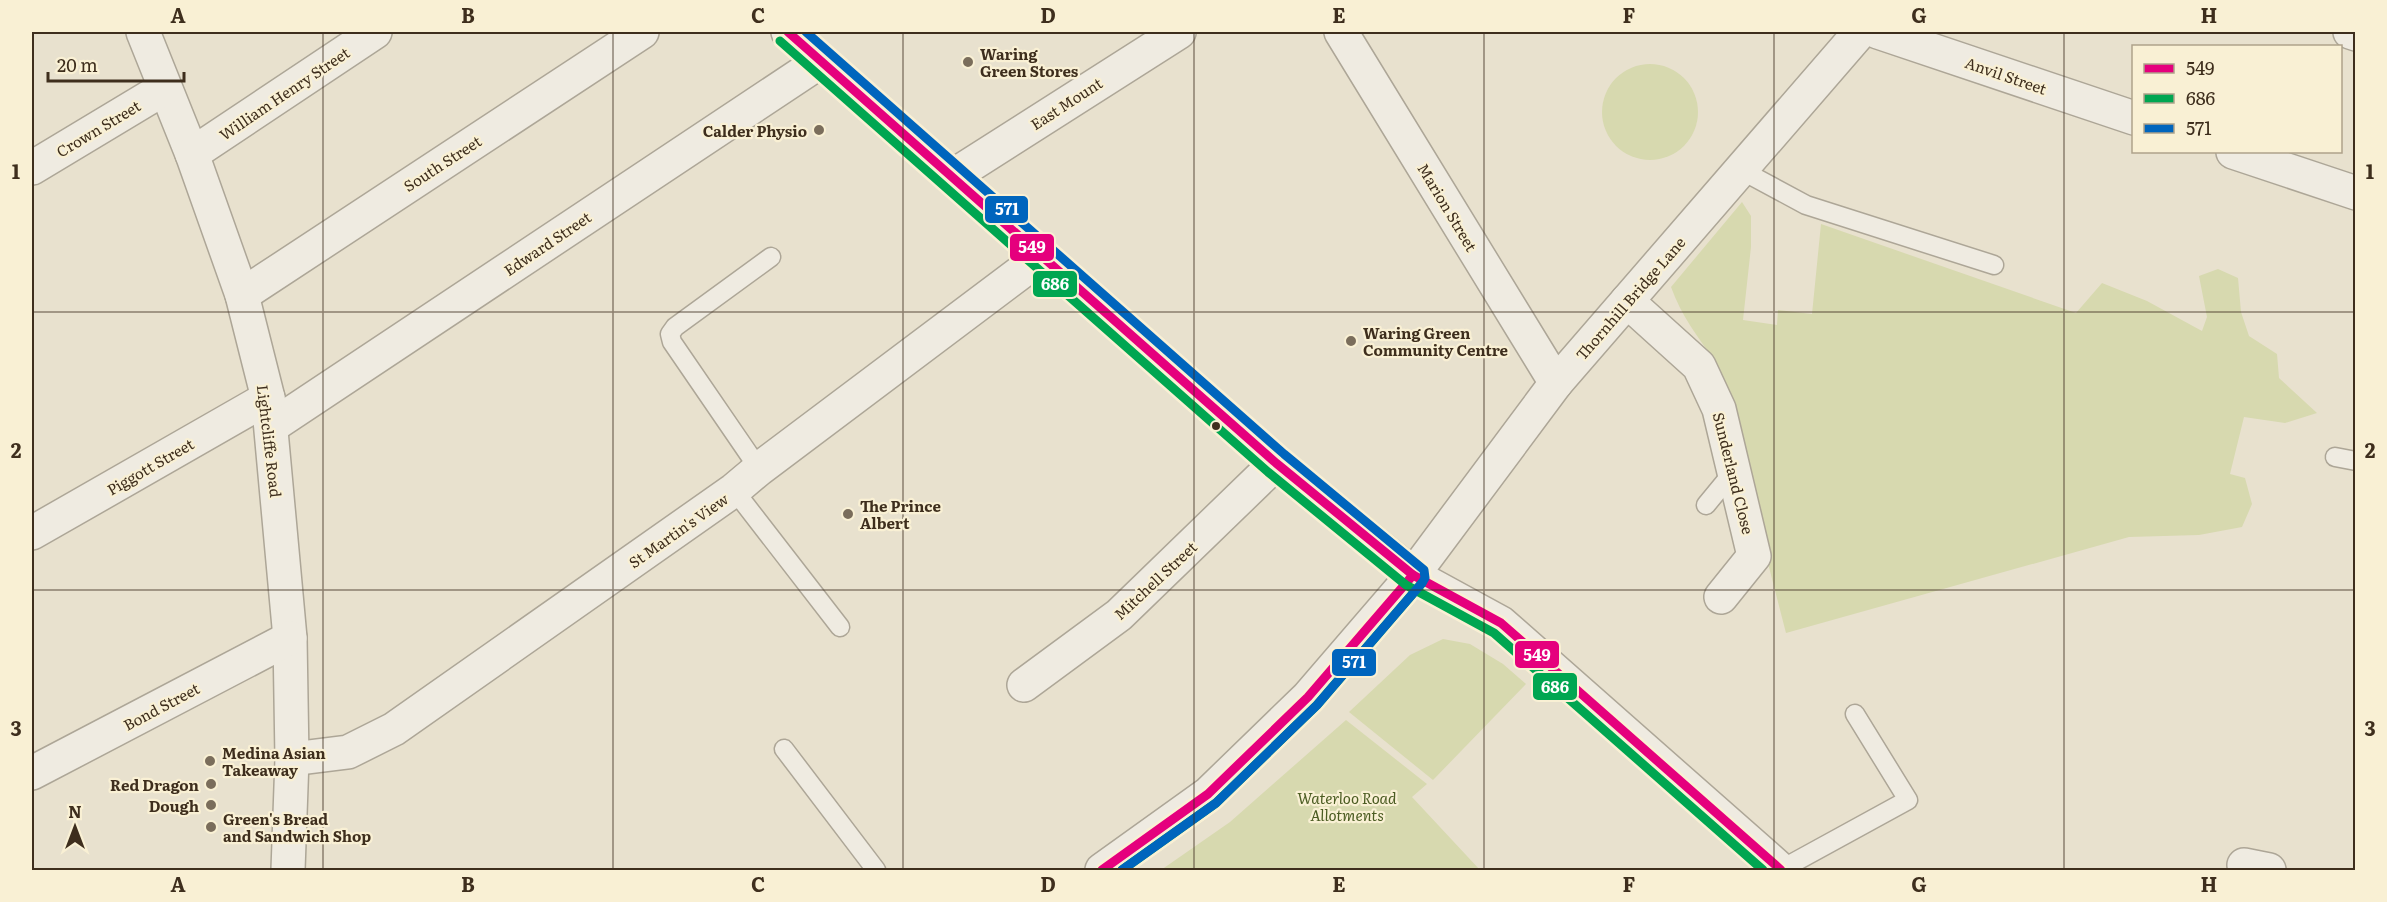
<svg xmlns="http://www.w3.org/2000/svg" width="2387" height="902" font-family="Literata,serif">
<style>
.green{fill:#d7d9af}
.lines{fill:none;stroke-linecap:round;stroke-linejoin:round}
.lane-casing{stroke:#ada697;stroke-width:21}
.street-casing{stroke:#ada697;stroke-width:36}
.lane{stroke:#efebe1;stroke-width:18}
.street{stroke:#efebe1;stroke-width:33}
.bus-1-casing{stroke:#f9f0d4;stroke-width:14}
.bus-2-casing{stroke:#f9f0d4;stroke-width:14}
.bus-3-casing{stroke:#f9f0d4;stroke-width:14}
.bus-1{stroke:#e5007d;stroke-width:9}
.bus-2{stroke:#00a651;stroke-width:9}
.bus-3{stroke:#0065bd;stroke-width:9}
.grid{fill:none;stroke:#3e2e1d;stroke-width:1.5;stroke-opacity:0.55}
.poi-dot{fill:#7a6d5b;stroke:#f9f0d4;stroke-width:2}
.bus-dot{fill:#3e2e1d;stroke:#f9f0d4;stroke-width:2}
.labels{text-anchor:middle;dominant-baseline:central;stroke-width:4.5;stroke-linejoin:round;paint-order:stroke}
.poi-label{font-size:15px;font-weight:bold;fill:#3e2e1d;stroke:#f9f0d4;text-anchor:start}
.street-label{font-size:15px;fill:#3e2e1d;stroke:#f9f0d4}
.park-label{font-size:15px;font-style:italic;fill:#4b5c22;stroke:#f9f0d4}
.line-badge{stroke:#f9f0d4;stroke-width:2}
.badge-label{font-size:16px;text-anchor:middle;font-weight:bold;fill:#fff}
.neatline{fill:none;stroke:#3e2e1d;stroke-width:2}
.grid-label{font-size:20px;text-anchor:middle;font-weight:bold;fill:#3e2e1d}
</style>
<rect width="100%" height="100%" fill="#e8e1ce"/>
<g class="green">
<circle cx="1650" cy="112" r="48"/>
<path d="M 1742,202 L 1751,216 L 1751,247 L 1743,320 L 1777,325 L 1778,310 L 1812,314 L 1821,224 L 2076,313 L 2102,283 L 2147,301 L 2202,331 L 2207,317 L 2199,276 L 2218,269 L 2238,278 L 2241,312 L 2249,336 L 2277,354 L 2279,378 L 2317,413 L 2285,423 L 2244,417 L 2230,474 L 2245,478 L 2252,504 L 2242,527 L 2199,535 L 2129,537 L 1786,633 L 1716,362 C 1698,338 1681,315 1671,287 Z"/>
<path d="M 1443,639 L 1470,644 L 1503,664 L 1526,684 L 1433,780 L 1349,712 L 1410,655 Z"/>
<path d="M 1346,720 L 1427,784 L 1412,797 L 1480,870 L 1161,870 L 1230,822 Z"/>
</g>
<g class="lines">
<defs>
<g id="lane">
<path d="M 1741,170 L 1806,205 L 1994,265"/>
<path d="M 2335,457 L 2356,461"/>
<path d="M 759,469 L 672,342 L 670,334 L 675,327 L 771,257"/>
<path d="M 734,490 L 840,627"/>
<path d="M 1706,505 L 1734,471"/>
<path d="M 784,749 L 876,870"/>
<path d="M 1780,870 L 1908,800 L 1855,714"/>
</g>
<g id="street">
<path d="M 143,32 L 192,154 L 242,295 L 268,398 L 290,638 L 292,759 L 288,870"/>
<path d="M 788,32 L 1276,463 L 1413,575 L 1501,623 L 1781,870"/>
<path d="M 1341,32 L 1556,383"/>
<path d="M 1878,32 L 2134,118"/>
<path d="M 2350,32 L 2356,34"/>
<path d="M 2233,152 L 2356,193"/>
<path d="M 192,154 L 375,32"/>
<path d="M 32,168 L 165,88"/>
<path d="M 953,176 L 1179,32"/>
<path d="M 242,295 L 642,32"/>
<path d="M 1627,301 L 1699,366 L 1719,409 L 1754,556 L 1721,597"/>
<path d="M 272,426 L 821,61"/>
<path d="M 32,533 L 268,398"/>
<path d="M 1024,685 L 1119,615 L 1276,463"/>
<path d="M 292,759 L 348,752 L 394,729 L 734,490 L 759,469 L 1041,257"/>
<path d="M 32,773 L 290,638"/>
<path d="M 2244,865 L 2269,870"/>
<path d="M 1102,870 L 1208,794 L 1308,697 L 1413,575 L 1556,383 L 1860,32"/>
</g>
</defs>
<use href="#lane" class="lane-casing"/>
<use href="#street" class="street-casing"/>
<use href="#lane" class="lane"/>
<use href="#street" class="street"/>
<defs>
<g id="bus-1">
<path d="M 788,32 L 1276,463 L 1413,575 L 1501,623 L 1781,870"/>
<path d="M 1102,870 L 1208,794 L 1308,697 L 1413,575"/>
</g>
<g id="bus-2">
<path d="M 780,41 L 1268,472 L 1406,585 L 1494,633 L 1763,870"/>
<path d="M 1122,870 L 1216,803 L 1317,705 L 1422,583"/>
</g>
<path id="bus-3" d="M 806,32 L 1284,454 L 1424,570 L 1425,578 L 1422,583 L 1317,705 L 1216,803 L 1122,870"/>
</defs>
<use href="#bus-1" class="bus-1-casing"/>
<use href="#bus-2" class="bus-2-casing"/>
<use href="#bus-3" class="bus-3-casing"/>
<use href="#bus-1" class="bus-1"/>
<use href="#bus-2" class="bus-2"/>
<use href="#bus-3" class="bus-3"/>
</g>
<path class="grid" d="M 323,32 L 323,870M 613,32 L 613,870M 903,32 L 903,870M 1194,32 L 1194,870M 1484,32 L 1484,870M 1774,32 L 1774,870M 2064,32 L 2064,870M 32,312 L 2356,312M 32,590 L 2356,590"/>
<g class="poi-dot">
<circle cx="968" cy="62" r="6"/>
<circle cx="819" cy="130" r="6"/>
<circle cx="1351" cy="341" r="6"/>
<circle cx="848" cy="514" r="6"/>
<circle cx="210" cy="761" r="6"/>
<circle cx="211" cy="784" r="6"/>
<circle cx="211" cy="805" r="6"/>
<circle cx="211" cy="827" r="6"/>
</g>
<circle class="bus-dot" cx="1216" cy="426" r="5"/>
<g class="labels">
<g class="poi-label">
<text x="980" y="53">Waring<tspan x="980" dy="17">Green Stores</tspan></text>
<text x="807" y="130" text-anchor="end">Calder Physio</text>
<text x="1363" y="332">Waring Green<tspan x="1363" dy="17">Community Centre</tspan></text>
<text x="860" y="505">The Prince<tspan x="860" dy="17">Albert</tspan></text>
<text x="222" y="752">Medina Asian<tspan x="222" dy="17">Takeaway</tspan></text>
<text x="199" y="784" text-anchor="end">Red Dragon</text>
<text x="199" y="805" text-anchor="end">Dough</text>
<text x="223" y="818">Green's Bread<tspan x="223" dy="17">and Sandwich Shop</tspan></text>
</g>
<g class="street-label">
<text transform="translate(2006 75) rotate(19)">Anvil Street</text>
<text transform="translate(284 93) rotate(-34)">William Henry Street</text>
<text transform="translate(1066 103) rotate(-33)">East Mount</text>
<text transform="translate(98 128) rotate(-31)">Crown Street</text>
<text transform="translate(442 163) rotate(-33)">South Street</text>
<text transform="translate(1448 207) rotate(59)">Marion Street</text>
<text transform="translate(547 243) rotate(-34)">Edward Street</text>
<text transform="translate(1630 298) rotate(-49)">Thornhill Bridge Lane</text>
<text transform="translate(270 441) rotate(83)">Lightcliffe Road</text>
<text transform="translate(150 466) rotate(-30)">Piggott Street</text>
<text transform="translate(1734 473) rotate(76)">Sunderland Close</text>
<text transform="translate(678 530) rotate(-35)">St Martin's View</text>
<text transform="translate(1155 580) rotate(-43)">Mitchell Street</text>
<text transform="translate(161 706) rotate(-28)">Bond Street</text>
</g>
<g class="park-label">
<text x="1347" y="797">Waterloo Road<tspan x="1347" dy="17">Allotments</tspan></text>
</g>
</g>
<g class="line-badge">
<rect x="984" y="195" width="45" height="29" rx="6" fill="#0065bd"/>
<rect x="1009" y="233" width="46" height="29" rx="6" fill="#e5007d"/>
<rect x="1032" y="270" width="46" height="28" rx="6" fill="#00a651"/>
<rect x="1514" y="640" width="46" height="29" rx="6" fill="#e5007d"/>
<rect x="1331" y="648" width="46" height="29" rx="6" fill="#0065bd"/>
<rect x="1532" y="672" width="46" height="29" rx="6" fill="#00a651"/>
</g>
<g class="badge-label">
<text x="1007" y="215">571</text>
<text x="1032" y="253">549</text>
<text x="1055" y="290">686</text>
<text x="1537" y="661">549</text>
<text x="1354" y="668">571</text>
<text x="1555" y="693">686</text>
</g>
<rect width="2387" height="902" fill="none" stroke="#f9f0d4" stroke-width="66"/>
<rect x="2132" y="45" width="210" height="108" fill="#f9f0d4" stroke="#aea28b" stroke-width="1.5"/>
<rect x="2144" y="64" width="30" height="9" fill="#e5007d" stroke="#aea28b" stroke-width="1.5"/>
<text x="2186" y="75" font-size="18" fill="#3e2e1d">549</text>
<rect x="2144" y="94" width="30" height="9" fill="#00a651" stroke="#aea28b" stroke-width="1.5"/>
<text x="2186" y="105" font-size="18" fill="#3e2e1d">686</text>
<rect x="2144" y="124" width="30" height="9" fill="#0065bd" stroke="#aea28b" stroke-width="1.5"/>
<text x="2186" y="135" font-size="18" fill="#3e2e1d">571</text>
<g transform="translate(75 827)" stroke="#f9f0d4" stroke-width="4.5" paint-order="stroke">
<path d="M0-4.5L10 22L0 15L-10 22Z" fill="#3e2e1d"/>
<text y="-9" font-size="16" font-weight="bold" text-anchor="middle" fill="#3e2e1d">N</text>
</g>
<path d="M48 72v9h136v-9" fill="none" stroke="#3e2e1d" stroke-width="3"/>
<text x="57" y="72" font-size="18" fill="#3e2e1d" stroke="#f9f0d4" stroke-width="4.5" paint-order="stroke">20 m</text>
<rect x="33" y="33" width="2321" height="836" class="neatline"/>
<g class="grid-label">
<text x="178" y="23">A</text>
<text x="468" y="23">B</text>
<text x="758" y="23">C</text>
<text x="1048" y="23">D</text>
<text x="1339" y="23">E</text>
<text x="1629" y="23">F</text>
<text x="1919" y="23">G</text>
<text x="2209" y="23">H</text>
<text x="16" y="179">1</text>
<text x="2370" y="179">1</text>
<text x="16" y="458">2</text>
<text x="2370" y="458">2</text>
<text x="16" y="736">3</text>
<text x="2370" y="736">3</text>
<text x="178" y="892">A</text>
<text x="468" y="892">B</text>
<text x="758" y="892">C</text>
<text x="1048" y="892">D</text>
<text x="1339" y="892">E</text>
<text x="1629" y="892">F</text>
<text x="1919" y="892">G</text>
<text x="2209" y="892">H</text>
</g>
</svg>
